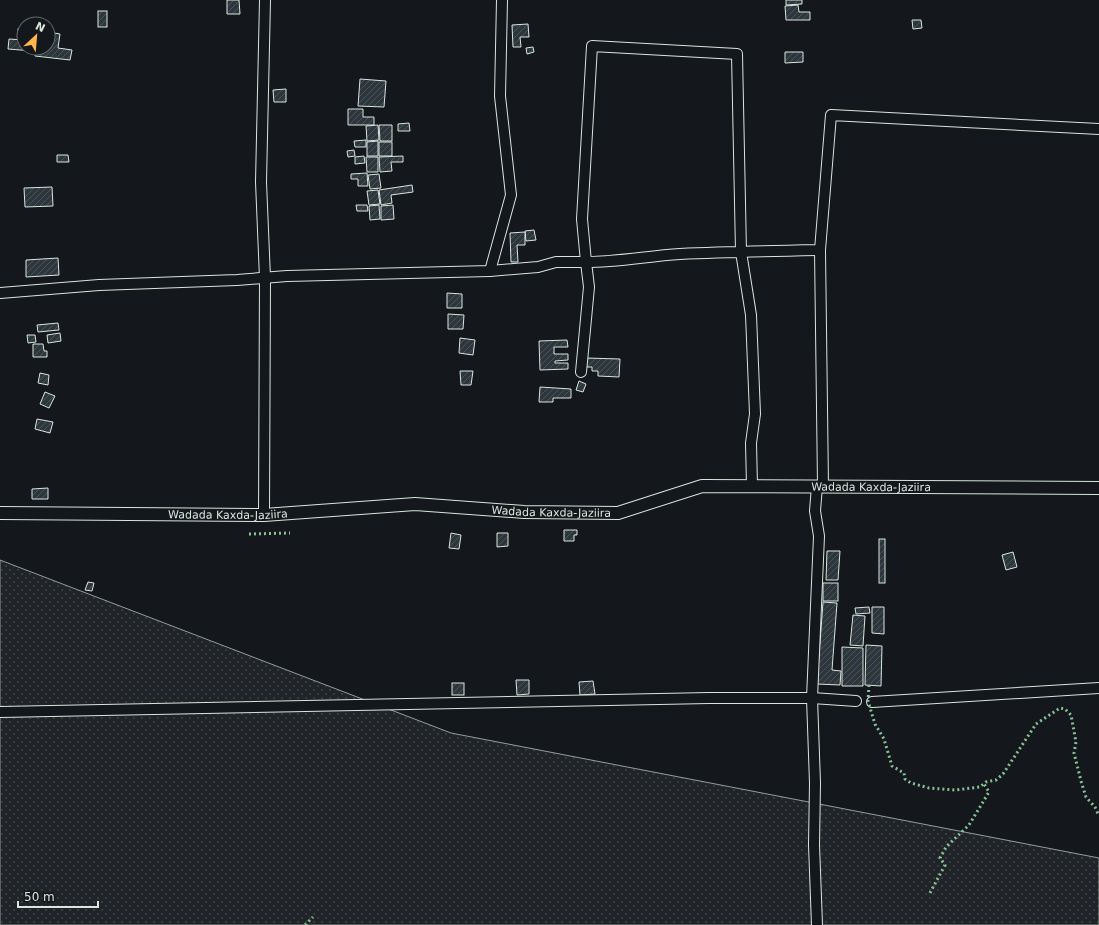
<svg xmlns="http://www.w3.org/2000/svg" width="1099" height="925" font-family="'DejaVu Sans',sans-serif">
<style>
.grass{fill:url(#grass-dots);stroke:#939e99}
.building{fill:url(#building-hatch);stroke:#d8e6dc}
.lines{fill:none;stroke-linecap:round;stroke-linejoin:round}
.minor-casing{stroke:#d8e6dc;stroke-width:12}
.tertiary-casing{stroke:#d8e6dc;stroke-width:14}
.minor{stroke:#14181c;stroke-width:10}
.tertiary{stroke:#14181c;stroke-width:12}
.hedge{stroke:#8ac095;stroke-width:3;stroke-dasharray:2 3;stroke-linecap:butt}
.labels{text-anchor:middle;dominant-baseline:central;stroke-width:3;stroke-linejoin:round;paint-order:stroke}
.street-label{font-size:11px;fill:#d8e6dc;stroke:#14181c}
</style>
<defs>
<pattern id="grass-dots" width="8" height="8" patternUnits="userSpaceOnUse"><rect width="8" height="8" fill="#202428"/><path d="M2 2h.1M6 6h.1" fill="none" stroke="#404447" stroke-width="1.8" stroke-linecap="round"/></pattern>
<pattern id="building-hatch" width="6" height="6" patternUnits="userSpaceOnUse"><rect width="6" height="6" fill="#2c363c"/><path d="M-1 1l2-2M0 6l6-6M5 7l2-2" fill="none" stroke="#4a5358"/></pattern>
</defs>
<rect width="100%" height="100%" fill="#14181c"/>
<path class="grass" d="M 0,560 L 451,733 L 1099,858 L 1099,925 L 0,925 Z"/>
<g class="building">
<path d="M 227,0 L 239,0 L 240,14 L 227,14 Z"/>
<path d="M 786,0 L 802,0 L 802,4 L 786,5 Z"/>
<path d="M 798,5 L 799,12 L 810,12 L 810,20 L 786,20 L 785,6 Z"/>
<rect x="98" y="11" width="9" height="16"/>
<path d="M 912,20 L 921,20 L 922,28 L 913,29 Z"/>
<path d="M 528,24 L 529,37 L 520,37 L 521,47 L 513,47 L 512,25 Z"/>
<rect x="18" y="29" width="6" height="9"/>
<path d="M 48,32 L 60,34 L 58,48 L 72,50 L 70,60 L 35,56 L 36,48 L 48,48 Z"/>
<path d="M 9,39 L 24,40 L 24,48 L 33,48 L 33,51 L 8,49 Z"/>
<path d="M 533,47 L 534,52 L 527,54 L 526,48 Z"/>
<path d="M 785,52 L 803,52 L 803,62 L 785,63 Z"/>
<path d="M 360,79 L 386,81 L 384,107 L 358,106 Z"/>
<path d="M 286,89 L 286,102 L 274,102 L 273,90 Z"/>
<path d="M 348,109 L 363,109 L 363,117 L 374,117 L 374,125 L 348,125 Z"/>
<path d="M 409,123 L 410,131 L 398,131 L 398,124 Z"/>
<path d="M 378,125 L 379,140 L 367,141 L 366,126 Z"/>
<path d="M 379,125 L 392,125 L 392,141 L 380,141 Z"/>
<path d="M 366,140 L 366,147 L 355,147 L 354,141 Z"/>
<path d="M 378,141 L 378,156 L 367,156 L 367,142 Z"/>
<rect x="379" y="142" width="13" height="14"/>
<path d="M 354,150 L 355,156 L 348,157 L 347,151 Z"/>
<path d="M 57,155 L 68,155 L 69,162 L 57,162 Z"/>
<path d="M 364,156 L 365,163 L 355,164 L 355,157 Z"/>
<path d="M 403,156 L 403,162 L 391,162 L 392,171 L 380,172 L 379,157 Z"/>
<path d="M 366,157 L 378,157 L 378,172 L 367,172 Z"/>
<path d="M 367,173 L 368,186 L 358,186 L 358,179 L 351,179 L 351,174 Z"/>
<path d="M 379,174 L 381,188 L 370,189 L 368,175 Z"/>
<path d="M 412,185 L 413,192 L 391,195 L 392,203 L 381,205 L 379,190 Z"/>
<path d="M 52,187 L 53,206 L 25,207 L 24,188 Z"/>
<path d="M 378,190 L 380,204 L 369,205 L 367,191 Z"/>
<path d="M 356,205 L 367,205 L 368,211 L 357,211 Z"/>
<path d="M 379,205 L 380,219 L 370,220 L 369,206 Z"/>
<path d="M 393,205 L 394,219 L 381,220 L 381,206 Z"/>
<path d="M 534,230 L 536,240 L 526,241 L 525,231 Z"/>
<path d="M 525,232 L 525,245 L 517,245 L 518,262 L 511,262 L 510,233 Z"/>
<path d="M 58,258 L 59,275 L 26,277 L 26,260 Z"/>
<path d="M 447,293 L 462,294 L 462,308 L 447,308 Z"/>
<path d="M 448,314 L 464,315 L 463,329 L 448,329 Z"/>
<path d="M 58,323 L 59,330 L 38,332 L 37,325 Z"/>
<path d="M 60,333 L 61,341 L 48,343 L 47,335 Z"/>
<path d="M 27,335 L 35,335 L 36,342 L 28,343 Z"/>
<path d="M 460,338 L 475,340 L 473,355 L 459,353 Z"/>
<path d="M 567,340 L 568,347 L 554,347 L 554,354 L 568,354 L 568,360 L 555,361 L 555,363 L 568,363 L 568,369 L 540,370 L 539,341 Z"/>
<path d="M 33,344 L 43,344 L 44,351 L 47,351 L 47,357 L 33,357 Z"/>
<path d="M 586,358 L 620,359 L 619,377 L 598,376 L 598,371 L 592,371 L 592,367 L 585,367 Z"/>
<path d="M 460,371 L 473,371 L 471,385 L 461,385 Z"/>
<path d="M 40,373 L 49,375 L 48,385 L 38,383 Z"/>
<path d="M 579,381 L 586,384 L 583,392 L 576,390 Z"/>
<path d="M 540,387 L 571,389 L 571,398 L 553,398 L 553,402 L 539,402 Z"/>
<path d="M 45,392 L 55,396 L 49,408 L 40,404 Z"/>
<path d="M 37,419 L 53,422 L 50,433 L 35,429 Z"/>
<path d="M 48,488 L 48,499 L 32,499 L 32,489 Z"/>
<path d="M 564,530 L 577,530 L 577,535 L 574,535 L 574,541 L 564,541 Z"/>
<path d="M 451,533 L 461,535 L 459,549 L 449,548 Z"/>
<path d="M 497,533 L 508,533 L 508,546 L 497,547 Z"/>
<rect x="879" y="539" width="6" height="44"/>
<path d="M 827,551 L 840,551 L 838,580 L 826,580 Z"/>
<path d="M 1013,552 L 1017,567 L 1006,570 L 1002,555 Z"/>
<path d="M 88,582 L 94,583 L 92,591 L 85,590 Z"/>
<rect x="823" y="583" width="15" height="18"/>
<path d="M 823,602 L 837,603 L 832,670 L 841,671 L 840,685 L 817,684 Z"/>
<path d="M 869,607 L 870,613 L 856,614 L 855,608 Z"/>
<path d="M 872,607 L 884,607 L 884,634 L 872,633 Z"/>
<path d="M 853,615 L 865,616 L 863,646 L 850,645 Z"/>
<path d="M 866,645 L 882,646 L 881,686 L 865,685 Z"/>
<path d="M 842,647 L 863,648 L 863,686 L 842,686 Z"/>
<path d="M 516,680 L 529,680 L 529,694 L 517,695 Z"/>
<path d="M 593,681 L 595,694 L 580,695 L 579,682 Z"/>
<rect x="452" y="683" width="12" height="12"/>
</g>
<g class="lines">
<defs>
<g id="minor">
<path d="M 820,250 L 823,486"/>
<path d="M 490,271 L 511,195 L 500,96 L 502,0"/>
<path d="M 0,293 L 99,285 L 237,280 L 287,276 L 490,271 L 538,267 L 556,262 L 586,262 L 589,287 L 581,372"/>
<path d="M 752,486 L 751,443 L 755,414 L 751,315 L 741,252 L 737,54 L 592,46 L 582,219 L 586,262 C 618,262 648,256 680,254 C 727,252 774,251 820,250 L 831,115 L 1099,129"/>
<path d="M 264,515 L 265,278 L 261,182 L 265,0"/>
<path d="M 872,702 L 1099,688"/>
<path d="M 0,712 L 709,698 L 812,698 L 856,701"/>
<path d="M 817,925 L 814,845 L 815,783 L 812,698 L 819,536 L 815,511 L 817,486"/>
</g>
<g id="tertiary">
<path id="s1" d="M 0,513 L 264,515 L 415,504 L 524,512 L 618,513 L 702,486 L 1099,488"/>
</g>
</defs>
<use href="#minor" class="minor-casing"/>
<use href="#tertiary" class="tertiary-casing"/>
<use href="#minor" class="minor"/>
<use href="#tertiary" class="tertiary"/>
<g class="hedge">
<path d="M 249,534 L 290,533"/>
<path d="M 869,685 L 868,701 L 871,711 L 875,724 L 884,739 L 892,766 L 904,773 L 905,779 L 911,783 L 929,788 L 955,790 L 980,787 L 986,782 L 996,780 L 1003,774 L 1036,724 L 1060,708 L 1065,709 L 1071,715 L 1076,742 L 1074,753 L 1081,781 L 1086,797 L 1095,807 L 1099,816"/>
<path d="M 930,893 L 945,865 L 940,858 L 946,847 L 969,825 L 989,792 L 984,784"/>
<path d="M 305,925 L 313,917"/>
</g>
</g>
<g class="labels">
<g class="street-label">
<text stroke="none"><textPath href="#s1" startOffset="876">Wadada Kaxda-Jaziira</textPath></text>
<text stroke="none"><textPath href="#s1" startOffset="552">Wadada Kaxda-Jaziira</textPath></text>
<text stroke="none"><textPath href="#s1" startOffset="228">Wadada Kaxda-Jaziira</textPath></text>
</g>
</g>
<g transform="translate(36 36) rotate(26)"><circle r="19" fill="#14181c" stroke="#626a69"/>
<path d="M0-3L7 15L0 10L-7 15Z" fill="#ffb74d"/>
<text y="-6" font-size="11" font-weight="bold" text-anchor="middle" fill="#d8e6dc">N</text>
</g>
<path d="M18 901v6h80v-6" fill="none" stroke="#d8e6dc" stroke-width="2"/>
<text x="24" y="901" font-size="12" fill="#d8e6dc" stroke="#14181c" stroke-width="3" paint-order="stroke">50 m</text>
</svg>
